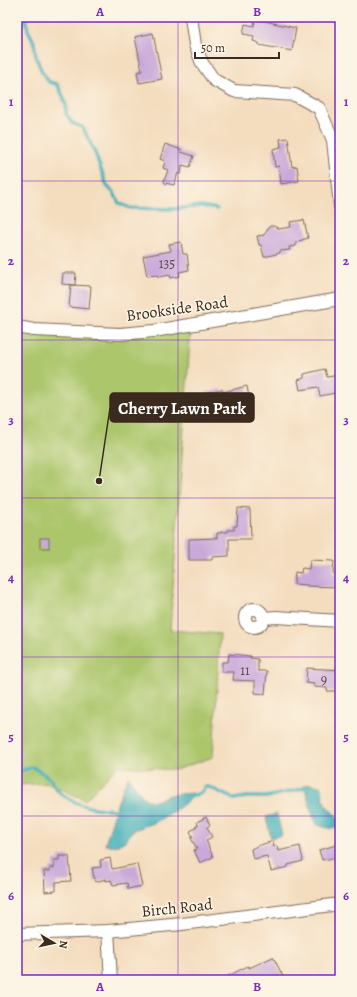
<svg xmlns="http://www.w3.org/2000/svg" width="357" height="997" font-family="Alegreya,serif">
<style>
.green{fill:#acc66c;stroke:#747845}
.water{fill:#3cadb8;stroke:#3c6c6b}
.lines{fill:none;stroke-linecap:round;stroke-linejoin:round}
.stream{stroke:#3cadb8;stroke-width:3.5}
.building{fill:#c9a9da}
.street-casing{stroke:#7c6956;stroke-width:14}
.street{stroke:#fff;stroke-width:12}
.grid{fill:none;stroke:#7b2cbf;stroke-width:1;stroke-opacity:0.55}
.labels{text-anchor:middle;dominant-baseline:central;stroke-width:3;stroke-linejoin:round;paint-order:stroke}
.number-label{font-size:14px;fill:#5e4a4d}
.street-label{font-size:16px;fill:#3b2a1e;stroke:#fcf5e5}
.leader{fill:none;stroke:#3b2a1e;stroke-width:1.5}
.callout-dot{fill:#3b2a1e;stroke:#fcf5e5;stroke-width:1.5}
.callout{fill:#3b2a1e;stroke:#3b2a1e;stroke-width:1.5}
.callout-label{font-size:17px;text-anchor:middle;font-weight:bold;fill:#fff}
.neatline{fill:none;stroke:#7b2cbf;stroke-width:1.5}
.grid-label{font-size:13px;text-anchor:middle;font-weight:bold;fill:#7b2cbf}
</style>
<rect width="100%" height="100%" fill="#fcf5e5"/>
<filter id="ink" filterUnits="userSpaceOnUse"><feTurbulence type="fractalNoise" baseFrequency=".025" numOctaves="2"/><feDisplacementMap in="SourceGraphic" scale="8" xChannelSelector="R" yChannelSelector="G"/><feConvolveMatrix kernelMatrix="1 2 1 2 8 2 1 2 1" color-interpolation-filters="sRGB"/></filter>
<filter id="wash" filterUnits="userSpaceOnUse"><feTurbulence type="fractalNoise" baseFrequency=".012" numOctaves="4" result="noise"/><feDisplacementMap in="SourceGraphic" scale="16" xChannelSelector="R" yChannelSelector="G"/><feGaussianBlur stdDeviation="0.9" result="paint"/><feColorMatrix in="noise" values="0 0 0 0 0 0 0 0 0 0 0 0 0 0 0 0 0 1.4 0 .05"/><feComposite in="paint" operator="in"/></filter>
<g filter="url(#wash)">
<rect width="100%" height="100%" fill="#f4ddbf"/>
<path class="green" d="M 17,322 L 59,331 L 191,325 L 170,630 L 220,634 L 213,757 L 175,770 L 118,766 L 85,800 L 49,783 L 17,785 Z"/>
<g class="water">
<path d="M 128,776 L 142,796 L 148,800 L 155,801 L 169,795 L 193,793 L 193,797 L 180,807 L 158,821 L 132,831 L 125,841 L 118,845 L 112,846 L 105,845 L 117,804 Z"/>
<path d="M 309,784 L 320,786 L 322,791 L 325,804 L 340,820 L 340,828 C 331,829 322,828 315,823 L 304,785 Z"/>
<path d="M 277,814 L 282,835 L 271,838 L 266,817 Z"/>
</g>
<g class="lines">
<g class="stream">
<path d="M 25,17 L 28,30 L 34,42 L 36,57 L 42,72 L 49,82 L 57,84 L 63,96 L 66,105 L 66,114 L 72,123 L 82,127 L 85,132 L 95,153 L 107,186 L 114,193 L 119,203 L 130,208 L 173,209 L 202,206 L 217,209"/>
<path d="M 17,772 L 33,767 L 51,779 C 53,787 56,789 62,794 C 79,808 98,809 119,810"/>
<path d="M 191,796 L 201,793 L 205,787 L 209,787 L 234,799 L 246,797 L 267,797 L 305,788 L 307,790"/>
</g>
</g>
<g id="blocks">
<g class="building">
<path d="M 255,19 L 296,28 L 292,51 L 259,45 L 259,43 L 253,41 L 254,36 L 243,34 L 245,24 L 254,26 Z"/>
<path d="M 153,33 L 162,79 L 139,83 L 137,72 L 142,71 L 135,37 Z"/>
<path d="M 288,138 L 292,167 L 297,166 L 299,181 L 281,184 L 279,166 L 275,167 L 273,149 L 281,147 L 280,139 Z"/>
<path d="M 165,144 L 182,150 L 181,152 L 194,156 L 190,167 L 182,165 L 181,174 L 178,173 L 174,185 L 165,183 L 164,181 L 168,170 L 163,168 L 165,161 L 160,159 Z"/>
<path d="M 304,220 L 308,238 L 296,242 L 296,246 L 289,247 L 290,250 L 280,251 L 280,253 L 264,257 L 261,245 L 259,245 L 257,236 L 264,235 L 270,226 L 274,226 L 279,229 L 291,227 L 290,222 Z"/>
<path d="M 181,242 L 183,254 L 187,254 L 189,270 L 179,272 L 180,276 L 171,278 L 170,275 L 158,277 L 158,275 L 147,276 L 143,256 L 171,251 L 169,244 Z"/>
<path d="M 63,273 L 76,273 L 75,285 L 62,284 Z"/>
<path d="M 71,285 L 91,286 L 89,309 L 69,307 Z"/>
<path d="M 325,369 L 327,377 L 340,375 L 340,392 L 320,396 L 318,387 L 300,390 L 298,380 L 304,378 L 304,374 Z"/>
<path d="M 247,386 L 249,398 L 246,399 L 249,407 L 226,411 L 226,408 L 217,410 L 216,405 L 206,402 L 204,393 L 222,389 L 223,392 Z"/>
<path d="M 238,508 L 250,509 L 251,539 L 229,539 L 229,556 L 212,557 L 212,560 L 189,560 L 189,539 L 217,538 L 217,533 L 221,533 L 221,532 L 228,532 L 228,530 L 234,530 L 234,526 L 237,526 Z"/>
<rect x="40" y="538" width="9" height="10"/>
<path d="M 310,560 L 334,561 L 333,574 L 339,574 L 338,587 L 307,586 L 307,585 L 294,584 L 295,572 L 301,573 L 302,568 L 309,569 Z"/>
<path d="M 229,654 L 251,656 L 250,658 L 258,659 L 258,671 L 267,671 L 265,694 L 255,693 L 255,681 L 233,680 L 234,672 L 222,672 L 222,662 L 228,662 Z"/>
<path d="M 307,668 L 340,670 L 339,691 L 327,691 L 327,688 L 314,687 L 314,684 L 306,683 Z"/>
<path d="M 206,817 L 210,825 L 207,827 L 212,837 L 206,840 L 213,857 L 200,863 L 194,850 L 197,849 L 191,838 L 193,837 L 190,831 L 196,828 L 195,827 L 198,825 L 197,822 Z"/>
<path d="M 273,841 L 274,847 L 277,846 L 278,851 L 300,846 L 303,861 L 288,865 L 288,867 L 271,871 L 267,856 L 253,859 L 251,849 L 257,846 Z"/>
<path d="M 340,844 L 340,857 L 322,860 L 319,850 Z"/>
<path d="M 59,856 L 69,856 L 71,881 L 56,882 L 56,891 L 45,892 L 44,871 L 50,871 L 50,868 L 54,868 L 54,860 L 59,860 Z"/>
<path d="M 110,858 L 112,869 L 137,864 L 142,886 L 128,889 L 127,883 L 113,885 L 111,880 L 106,881 L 106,879 L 95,882 L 92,868 L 101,867 L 100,860 Z"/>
<path d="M 273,957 L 285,980 L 220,980 L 248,966 L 249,968 Z"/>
</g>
</g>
</g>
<g filter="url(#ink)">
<use href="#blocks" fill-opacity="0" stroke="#7c6956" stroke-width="1"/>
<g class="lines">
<defs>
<g id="street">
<path d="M 191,17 L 195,45 L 202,63 L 214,80 L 234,91 L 295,95 L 319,108 L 333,140 L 340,206"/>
<path d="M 17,327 L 34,330 L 120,334 L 154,331 L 340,299"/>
<circle cx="254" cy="618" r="9"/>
<path d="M 264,618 L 276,617 L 340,621"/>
<path d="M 108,931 L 111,980"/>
<path d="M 17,934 L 108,931 L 182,924 L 340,904"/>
</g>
</defs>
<use href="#street" class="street-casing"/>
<use href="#street" class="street"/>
</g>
</g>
<path class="grid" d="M 178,17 L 178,980M 17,181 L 340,181M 17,340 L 340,340M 17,498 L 340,498M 17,657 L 340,657M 17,816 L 340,816"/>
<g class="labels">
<g class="number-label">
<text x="167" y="263">135</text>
<text x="245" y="670">11</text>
<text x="324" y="679">9</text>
</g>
<g class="street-label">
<text transform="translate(177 309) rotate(-8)">Brookside Road</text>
<text transform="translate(177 908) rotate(-6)">Birch Road</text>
</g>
</g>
<path class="leader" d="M99 481L110 408"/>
<circle class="callout-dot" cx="99" cy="481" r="4"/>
<rect class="callout" x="110" y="393" width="144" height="29" rx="4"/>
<g class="callout-label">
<text x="182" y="414">Cherry Lawn Park</text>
</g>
<rect width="357" height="997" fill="none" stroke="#fcf5e5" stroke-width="44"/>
<g transform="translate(54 943) rotate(99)" stroke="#fcf5e5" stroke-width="3" paint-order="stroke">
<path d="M0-3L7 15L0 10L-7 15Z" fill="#3b2a1e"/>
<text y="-6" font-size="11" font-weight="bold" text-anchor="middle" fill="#3b2a1e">N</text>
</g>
<path d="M195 52v6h84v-6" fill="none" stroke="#3b2a1e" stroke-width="2"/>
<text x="201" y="52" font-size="12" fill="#3b2a1e" stroke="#fcf5e5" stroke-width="3" paint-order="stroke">50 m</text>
<rect x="22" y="22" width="313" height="953" class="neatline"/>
<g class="grid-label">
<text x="100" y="16">A</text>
<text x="257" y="16">B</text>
<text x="11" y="106">1</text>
<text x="346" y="106">1</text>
<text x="11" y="265">2</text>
<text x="346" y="265">2</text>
<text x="11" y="424">3</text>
<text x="346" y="424">3</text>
<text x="11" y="582">4</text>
<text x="346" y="582">4</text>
<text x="11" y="741">5</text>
<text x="346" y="741">5</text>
<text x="11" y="900">6</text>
<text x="346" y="900">6</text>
<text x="100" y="991">A</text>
<text x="257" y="991">B</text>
</g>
</svg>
